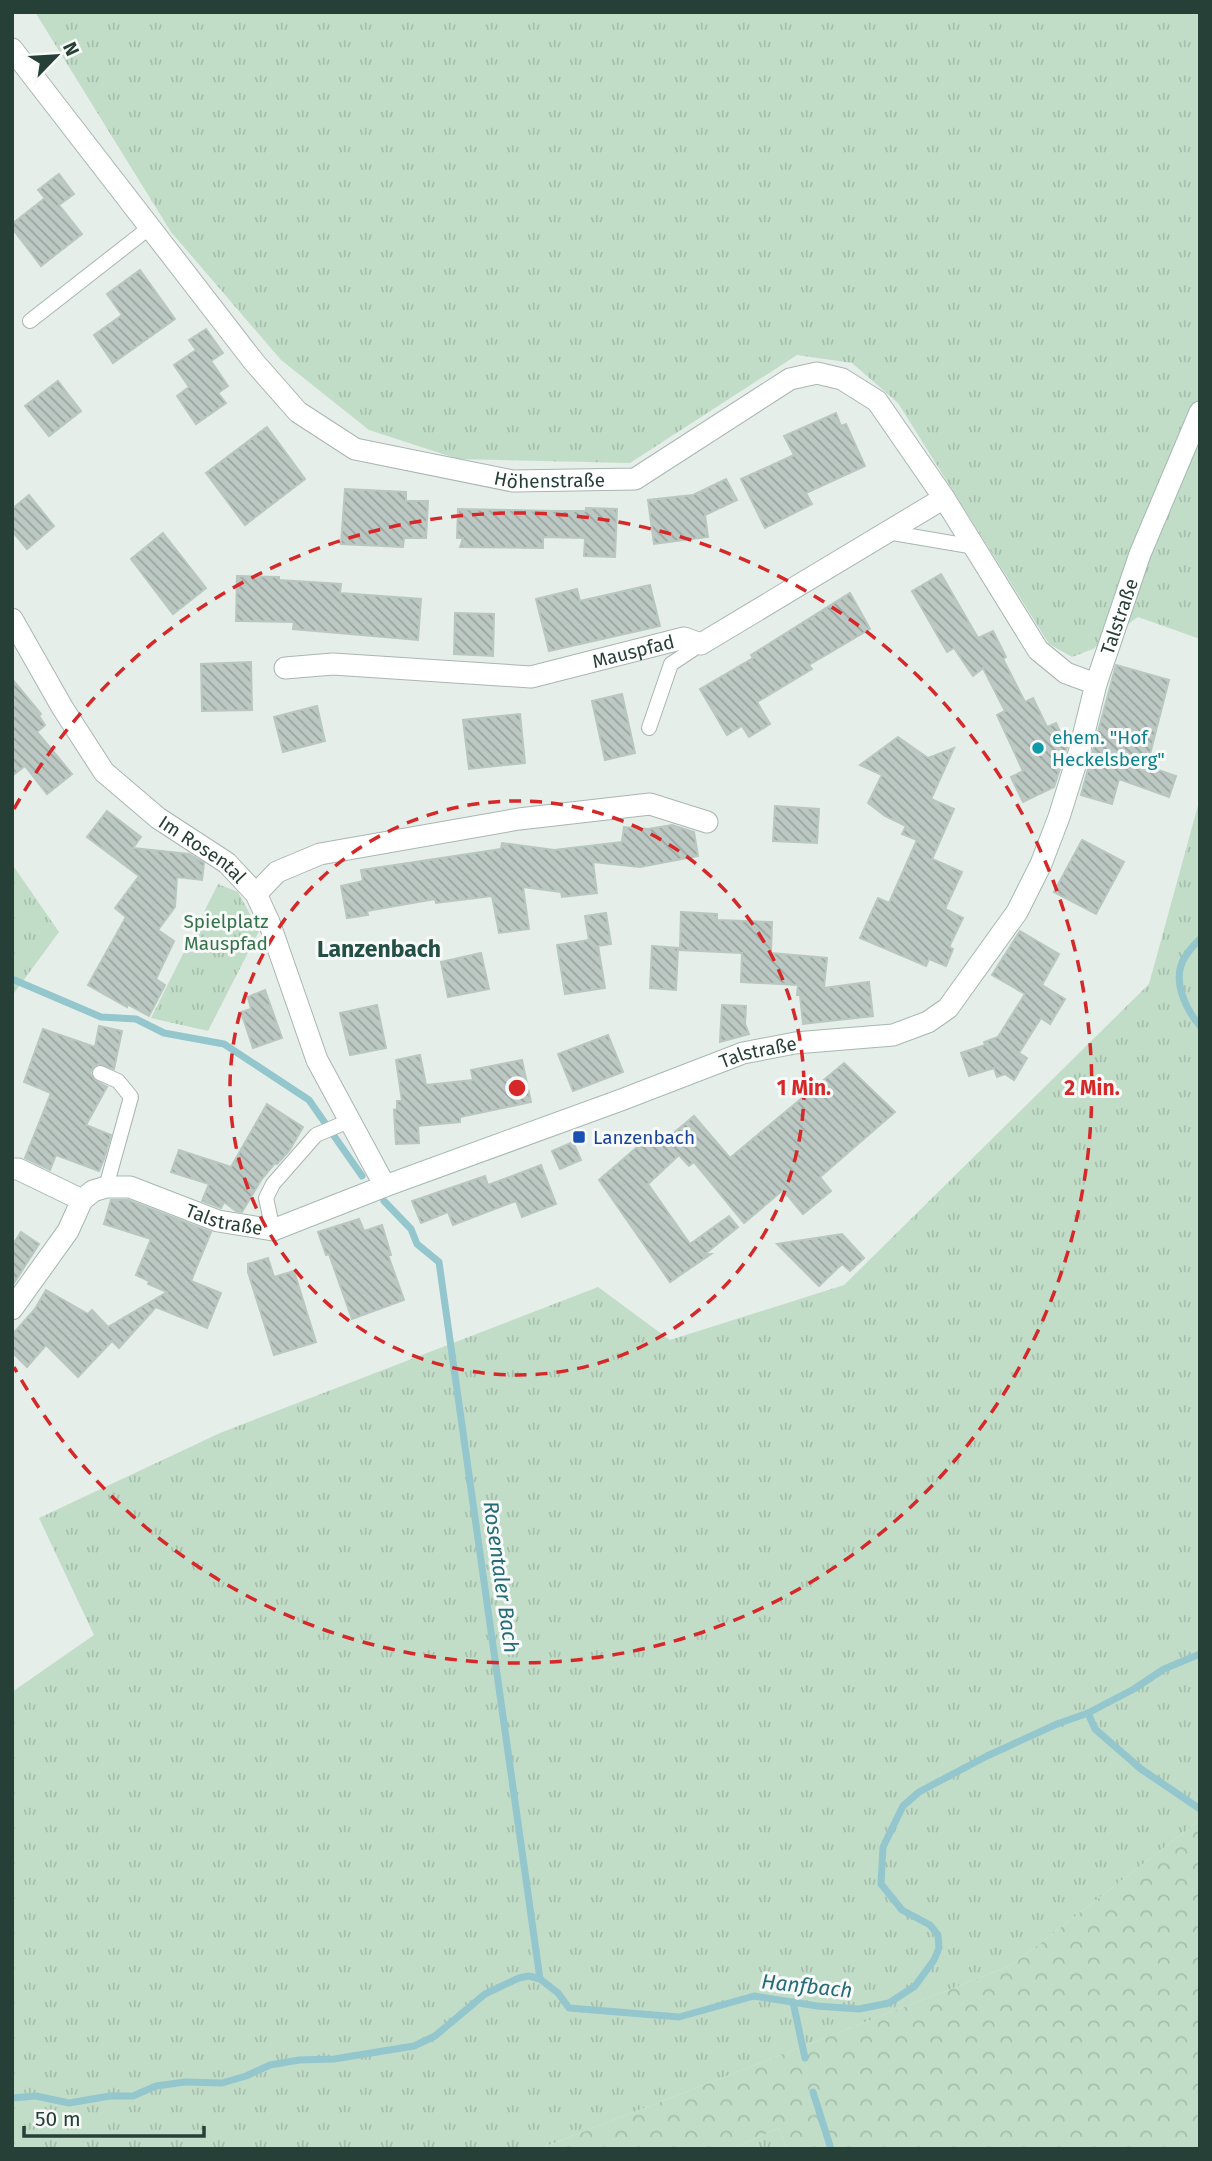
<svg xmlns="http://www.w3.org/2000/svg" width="1212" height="2161" font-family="'Fira Sans',sans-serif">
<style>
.grass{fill:url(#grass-tufts)}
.forest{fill:url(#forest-crowns)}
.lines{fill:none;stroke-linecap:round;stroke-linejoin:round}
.stream{stroke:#94c6cd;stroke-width:7}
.building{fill:url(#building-back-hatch);stroke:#b9c7c1;stroke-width:2}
.lane-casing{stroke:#a9b6b1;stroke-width:16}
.street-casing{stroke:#a9b6b1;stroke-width:23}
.secondary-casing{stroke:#a5b9b1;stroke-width:23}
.lane{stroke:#fff;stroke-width:14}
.street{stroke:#fff;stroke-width:21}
.secondary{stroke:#fff;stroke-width:21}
.ring{fill:none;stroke:#d62828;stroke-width:3.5;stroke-dasharray:12 9}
.culture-dot{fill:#0f9aa8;stroke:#f7faf8;stroke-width:2.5}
.transit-dot{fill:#1a4fb4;stroke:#f7faf8;stroke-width:2.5}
.labels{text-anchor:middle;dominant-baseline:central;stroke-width:6;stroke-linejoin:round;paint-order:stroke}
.street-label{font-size:19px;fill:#263f37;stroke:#f7faf8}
.culture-label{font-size:19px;fill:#0d838f;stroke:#f7faf8;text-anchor:start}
.park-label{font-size:19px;fill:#34724a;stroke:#f7faf8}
.transit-label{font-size:19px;fill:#164399;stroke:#f7faf8;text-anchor:start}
.water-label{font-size:21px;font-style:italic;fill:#256b76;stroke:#f7faf8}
.quarter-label{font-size:23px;font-weight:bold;fill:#244f43;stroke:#f7faf8}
.centre{fill:#d62828;stroke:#f7faf8;stroke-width:3.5}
.ring-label{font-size:21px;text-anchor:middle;font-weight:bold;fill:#d62828;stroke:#f7faf8;stroke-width:6;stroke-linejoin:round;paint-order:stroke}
</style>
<defs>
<pattern id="grass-tufts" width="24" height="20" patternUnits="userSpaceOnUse" patternTransform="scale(1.75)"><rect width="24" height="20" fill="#c1ddc8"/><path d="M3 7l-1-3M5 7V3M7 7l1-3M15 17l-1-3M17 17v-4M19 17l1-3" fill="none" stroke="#a6bfac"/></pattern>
<pattern id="forest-crowns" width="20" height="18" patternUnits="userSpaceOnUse" patternTransform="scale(1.75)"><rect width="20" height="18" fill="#c1ddc8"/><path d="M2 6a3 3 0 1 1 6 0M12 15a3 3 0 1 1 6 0" fill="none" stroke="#a6bfac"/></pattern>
<pattern id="building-back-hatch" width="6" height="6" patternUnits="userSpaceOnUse" patternTransform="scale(1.75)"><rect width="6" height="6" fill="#bcc8c3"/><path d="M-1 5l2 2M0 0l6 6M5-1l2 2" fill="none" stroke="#99a49f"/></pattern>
</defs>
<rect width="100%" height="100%" fill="#e6eeea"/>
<g class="grass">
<path d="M 35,12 L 1200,12 L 1200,639 L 1138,617 L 1093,649 L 1072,657 L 1049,644 L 898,403 L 852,363 L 797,355 L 630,463 L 458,459 L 369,430 L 281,360 L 171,232 Z"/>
<path d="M 1200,798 L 1200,1820 L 1012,1965 L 539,2149 L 12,2149 L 12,1692 L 94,1635 L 39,1518 L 220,1433 L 598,1287 L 670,1340 L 844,1285 L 1149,984 Z"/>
<path d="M 12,864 L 59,932 L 12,996 Z"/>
<path d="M 218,884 L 238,892 L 259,931 L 208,1031 L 151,1018 Z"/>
<path d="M 779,2128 L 787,2149 L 731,2149 Z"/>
</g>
<path class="forest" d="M 1200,1820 L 1200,2149 L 787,2149 L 779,2128 L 731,2149 L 539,2149 L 1012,1965 Z"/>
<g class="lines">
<g class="stream">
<path d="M 1200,939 C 1195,944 1189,950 1185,957 C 1171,979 1185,1008 1200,1026"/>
<path d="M 12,979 L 101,1017 L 136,1019 L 164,1033 L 224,1044 L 309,1100 L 362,1176"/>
<path d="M 384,1201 L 411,1229 L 417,1244 L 439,1262 L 540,1979"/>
<path d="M 1088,1713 L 1095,1729 L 1141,1769 L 1200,1809"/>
<path d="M 793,2002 L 805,2058"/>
<path d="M 813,2092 L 831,2149"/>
<path d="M 12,2098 L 36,2096 L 69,2103 L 110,2096 L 133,2096 L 156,2086 L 185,2082 L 222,2083 L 246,2076 L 270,2065 L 299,2060 L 334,2059 L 414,2046 L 435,2036 L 485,1994 L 519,1978 L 529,1976 L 540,1979 L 558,1993 L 569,2008 L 679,2017 L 754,1996 L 817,2006 L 859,2009 L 889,2003 L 915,1986 L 934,1960 L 939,1948 L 938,1935 L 930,1925 L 902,1910 L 881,1884 L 883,1847 L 903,1806 L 919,1792 L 987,1756 L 1057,1724 L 1088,1713 L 1134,1689 L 1164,1669 L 1200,1654"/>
</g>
</g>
<g class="building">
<path d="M 59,174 L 74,194 L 59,205 L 82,234 L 41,266 L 12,228 L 12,224 L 45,198 L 38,190 Z"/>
<path d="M 140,270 L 175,319 L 113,363 L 94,335 L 122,315 L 107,294 Z"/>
<path d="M 206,329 L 223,353 L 211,361 L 228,386 L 218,393 L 226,403 L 196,424 L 177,396 L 189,387 L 174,365 L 196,350 L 189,340 Z"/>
<path d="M 58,381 L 81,411 L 49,436 L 25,406 Z"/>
<path d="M 836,413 L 841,426 L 846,424 L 865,466 L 806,493 L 812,504 L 765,528 L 741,479 L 794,455 L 784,436 Z"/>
<path d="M 267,427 L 305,479 L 245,525 L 206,473 Z"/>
<path d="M 726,479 L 737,500 L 705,515 L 708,537 L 654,544 L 648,500 L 693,495 Z"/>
<path d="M 345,489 L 406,492 L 406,501 L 428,501 L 426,538 L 404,538 L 403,547 L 341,544 Z"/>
<path d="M 29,495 L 54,526 L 27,549 L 12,531 L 12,509 Z"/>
<path d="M 586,508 L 617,509 L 615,557 L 584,556 L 585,538 L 543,537 L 543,548 L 460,547 L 463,538 L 457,538 L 458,509 L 556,511 L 586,511 Z"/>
<path d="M 163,533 L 206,588 L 173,614 L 131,559 Z"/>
<path d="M 941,574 L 978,638 L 993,631 L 1006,657 L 1003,659 L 1025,702 L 1033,698 L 1047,727 L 1056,723 L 1067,747 L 1054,787 L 1023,802 L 1011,777 L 1023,771 L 997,715 L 1005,711 L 983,668 L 973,676 L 954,648 L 947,652 L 912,591 Z"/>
<path d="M 237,576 L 279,577 L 279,580 L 341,584 L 340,593 L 421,599 L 418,640 L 293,629 L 294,622 L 236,621 Z"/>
<path d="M 650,585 L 660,626 L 549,651 L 536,599 L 577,589 L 580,601 Z"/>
<path d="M 850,593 L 870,629 L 809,665 L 812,669 L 757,702 L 770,724 L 749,737 L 742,726 L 727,735 L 700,689 L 753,658 L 751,655 Z"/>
<path d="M 455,613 L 494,614 L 493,656 L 454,654 Z"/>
<path d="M 251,662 L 252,710 L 202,711 L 201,664 Z"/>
<path d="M 1116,665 L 1169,680 L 1147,766 L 1176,776 L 1169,797 L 1119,779 L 1112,804 L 1081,795 Z"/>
<path d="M 12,679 L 41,714 L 39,716 L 45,725 L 37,732 L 72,774 L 47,794 L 25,766 L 12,776 Z"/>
<path d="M 622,694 L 635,753 L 605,760 L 592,701 Z"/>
<path d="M 317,706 L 325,741 L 283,752 L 274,717 Z"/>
<path d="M 520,714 L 525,763 L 469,769 L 463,720 Z"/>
<path d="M 898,737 L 928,758 L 954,748 L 931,799 L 954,809 L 932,859 L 962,872 L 945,909 L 963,918 L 949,947 L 953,949 L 946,966 L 929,959 L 926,966 L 860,938 L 878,898 L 889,903 L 917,840 L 902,834 L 906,826 L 885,816 L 868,803 L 882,775 L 860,765 Z"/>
<path d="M 775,806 L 819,809 L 817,843 L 773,841 Z"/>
<path d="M 107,811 L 141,837 L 133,848 L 189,854 L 204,863 L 202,880 L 177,877 L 175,907 L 158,930 L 174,941 L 156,979 L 165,985 L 149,1016 L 127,1004 L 127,1007 L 88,985 L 126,917 L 115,908 L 139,876 L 87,837 Z"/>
<path d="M 672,825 L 694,832 L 698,856 L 640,867 L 593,862 L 597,893 L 562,897 L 561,892 L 523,887 L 529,929 L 499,933 L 492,896 L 436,903 L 435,899 L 367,911 L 368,915 L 347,918 L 341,886 L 363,881 L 361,870 L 501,849 L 502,843 L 554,850 L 622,842 L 624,827 L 648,829 Z"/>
<path d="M 1082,840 L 1124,862 L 1096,914 L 1054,892 Z"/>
<path d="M 681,912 L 717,914 L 717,920 L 772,922 L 771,953 L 827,958 L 824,988 L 869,982 L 873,1016 L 803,1024 L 800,995 L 797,995 L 798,985 L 741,982 L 742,953 L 680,950 Z"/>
<path d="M 606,913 L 611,944 L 598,946 L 605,988 L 565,994 L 557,945 L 589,940 L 585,916 Z"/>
<path d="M 1020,931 L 1059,954 L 1042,985 L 1065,999 L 1050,1024 L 1041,1018 L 1019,1053 L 1027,1058 L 1014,1080 L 1005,1074 L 997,1077 L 994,1068 L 969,1076 L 961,1053 L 985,1045 L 984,1042 L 998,1037 L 1025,994 L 992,975 Z"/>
<path d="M 652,946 L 678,948 L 676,990 L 650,988 Z"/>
<path d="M 481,953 L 489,989 L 448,997 L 441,962 Z"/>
<path d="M 265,990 L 282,1038 L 253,1048 L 241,1012 L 251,1009 L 248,997 Z"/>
<path d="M 377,1005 L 386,1048 L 350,1055 L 340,1013 Z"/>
<path d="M 722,1005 L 746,1006 L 745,1024 L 749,1034 L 720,1042 Z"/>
<path d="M 99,1026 L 122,1031 L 114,1069 L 98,1064 L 94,1066 L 90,1073 L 96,1081 L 107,1087 L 86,1125 L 111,1135 L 104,1159 L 99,1171 L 56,1155 L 50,1170 L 25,1158 L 51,1093 L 24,1082 L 43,1029 L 95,1047 Z"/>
<path d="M 608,1035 L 623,1072 L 573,1091 L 558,1054 Z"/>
<path d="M 420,1055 L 426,1085 L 473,1080 L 471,1070 L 522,1060 L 531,1102 L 460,1117 L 460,1122 L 418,1126 L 419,1143 L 396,1144 L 394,1110 L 397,1109 L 397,1101 L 402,1101 L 396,1060 Z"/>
<path d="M 844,1063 L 895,1112 L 820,1177 L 831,1191 L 803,1214 L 783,1190 L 744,1223 L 694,1162 L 689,1166 L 679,1155 L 648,1184 L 690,1244 L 729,1216 L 738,1227 L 705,1254 L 711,1254 L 670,1282 L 599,1180 L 649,1137 L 657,1147 L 694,1116 L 730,1158 Z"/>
<path d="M 267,1104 L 303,1127 L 289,1151 L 277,1164 L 275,1163 L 261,1180 L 242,1212 L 236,1211 L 224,1202 L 221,1208 L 202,1201 L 209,1184 L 171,1172 L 179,1150 L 231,1167 Z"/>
<path d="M 573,1142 L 581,1160 L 560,1169 L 552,1151 Z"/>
<path d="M 541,1165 L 556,1204 L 522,1217 L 516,1201 L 453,1225 L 448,1212 L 421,1223 L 412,1201 L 485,1176 L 488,1185 Z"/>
<path d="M 111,1200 L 128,1200 L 211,1232 L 191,1281 L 221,1293 L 207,1328 L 156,1307 L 119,1348 L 112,1341 L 78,1377 L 46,1345 L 27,1367 L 12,1352 L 12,1335 L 35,1309 L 46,1290 L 88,1314 L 92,1310 L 108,1327 L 167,1292 L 148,1284 L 149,1281 L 136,1275 L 151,1239 L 104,1224 Z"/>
<path d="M 359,1219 L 364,1231 L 382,1225 L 391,1255 L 388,1255 L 404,1300 L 352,1319 L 329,1254 L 326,1255 L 318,1232 Z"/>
<path d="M 21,1232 L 39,1244 L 12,1286 L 12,1246 Z"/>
<path d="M 842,1234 L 864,1258 L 850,1271 L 842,1264 L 819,1286 L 777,1244 Z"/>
<path d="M 268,1258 L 274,1277 L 294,1271 L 316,1342 L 274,1355 L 248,1272 L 248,1264 Z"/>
</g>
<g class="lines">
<defs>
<g id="lane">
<path d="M 30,321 L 149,228"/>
<path d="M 887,532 L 975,547"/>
<path d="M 649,728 L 671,664 L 701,644"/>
<path d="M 100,1073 L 118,1081 L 131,1097 L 106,1187"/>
<path d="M 273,1230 L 266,1198 L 273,1184 L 316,1135 L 351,1120"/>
</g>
<g id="street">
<path id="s1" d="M 12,49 L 254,362 L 298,412 L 355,449 L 513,481 L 635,479 L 790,379 L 817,373 L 842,379 L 877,401 L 944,498 L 1038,650 L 1066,673 L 1096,684"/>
<path id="s2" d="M 12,619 L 62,707 L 104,772 L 158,818 L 227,863 L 256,894 L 269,922 L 317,1060 L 385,1186"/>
<path id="s3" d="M 285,668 L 333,664 L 531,677 L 684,638 L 701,644 L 944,498"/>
<path d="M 256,894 L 277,872 L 320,854 L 519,819 L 650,804 L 707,822"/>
<path d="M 12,1169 L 18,1169 L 82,1200"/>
</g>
<g id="secondary">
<path id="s4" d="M 12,1309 L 68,1231 L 82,1200 L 93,1191 L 106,1187 L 130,1187 L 218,1221 L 273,1230 L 385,1186 L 621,1100 L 743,1053 L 795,1043 L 893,1035 L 928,1022 L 948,1008 L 1017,912 L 1041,864 L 1059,817 L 1079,753 L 1096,684 L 1140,554 L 1200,412"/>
</g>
</defs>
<use href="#lane" class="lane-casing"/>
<use href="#street" class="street-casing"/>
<use href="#secondary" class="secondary-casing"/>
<use href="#lane" class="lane"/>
<use href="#street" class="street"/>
<use href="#secondary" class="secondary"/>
</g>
<g class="ring">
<circle cx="517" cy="1088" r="287"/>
<path d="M14 809A575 575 0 1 1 14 1367"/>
</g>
<circle class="culture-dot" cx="1038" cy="748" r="7"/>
<rect class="transit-dot" x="572" y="1130" width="14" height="14" rx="3.5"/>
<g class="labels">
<g class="street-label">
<text stroke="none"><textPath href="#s1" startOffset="728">Höhenstraße</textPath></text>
<text stroke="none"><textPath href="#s4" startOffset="1479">Talstraße</textPath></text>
<text stroke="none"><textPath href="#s3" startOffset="352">Mauspfad</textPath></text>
<text stroke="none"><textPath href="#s2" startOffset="304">Im Rosental</textPath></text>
<text stroke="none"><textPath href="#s4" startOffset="849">Talstraße</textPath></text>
<text stroke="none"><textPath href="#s4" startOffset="282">Talstraße</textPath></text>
</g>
<g class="culture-label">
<text x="1052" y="737">ehem. "Hof<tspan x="1052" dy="22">Heckelsberg"</tspan></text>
</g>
<g class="park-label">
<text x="226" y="921">Spielplatz<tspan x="226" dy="22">Mauspfad</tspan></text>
</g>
<g class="transit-label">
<text x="593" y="1137">Lanzenbach</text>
</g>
<g class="water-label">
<text transform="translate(501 1577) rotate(82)">Rosentaler Bach</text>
<text transform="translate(807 1986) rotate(6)">Hanfbach</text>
</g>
<g class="quarter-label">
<text x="379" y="949">Lanzenbach</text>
</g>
</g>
<circle cx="517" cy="1088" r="10" class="centre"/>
<g class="ring-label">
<text x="804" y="1095">1 Min.</text>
<text x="1092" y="1095">2 Min.</text>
</g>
<rect width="1212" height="2161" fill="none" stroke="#263f37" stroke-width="28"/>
<g transform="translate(56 56) rotate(65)" stroke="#f7faf8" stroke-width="5" paint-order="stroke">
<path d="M0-5L12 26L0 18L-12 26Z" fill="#263f37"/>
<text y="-10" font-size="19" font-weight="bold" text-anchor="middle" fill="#263f37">N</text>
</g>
<path d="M24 2126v10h180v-10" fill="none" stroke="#263f37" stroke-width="3.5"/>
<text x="35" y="2126" font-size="21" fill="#263f37" stroke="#f7faf8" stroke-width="5" paint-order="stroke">50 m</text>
</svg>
